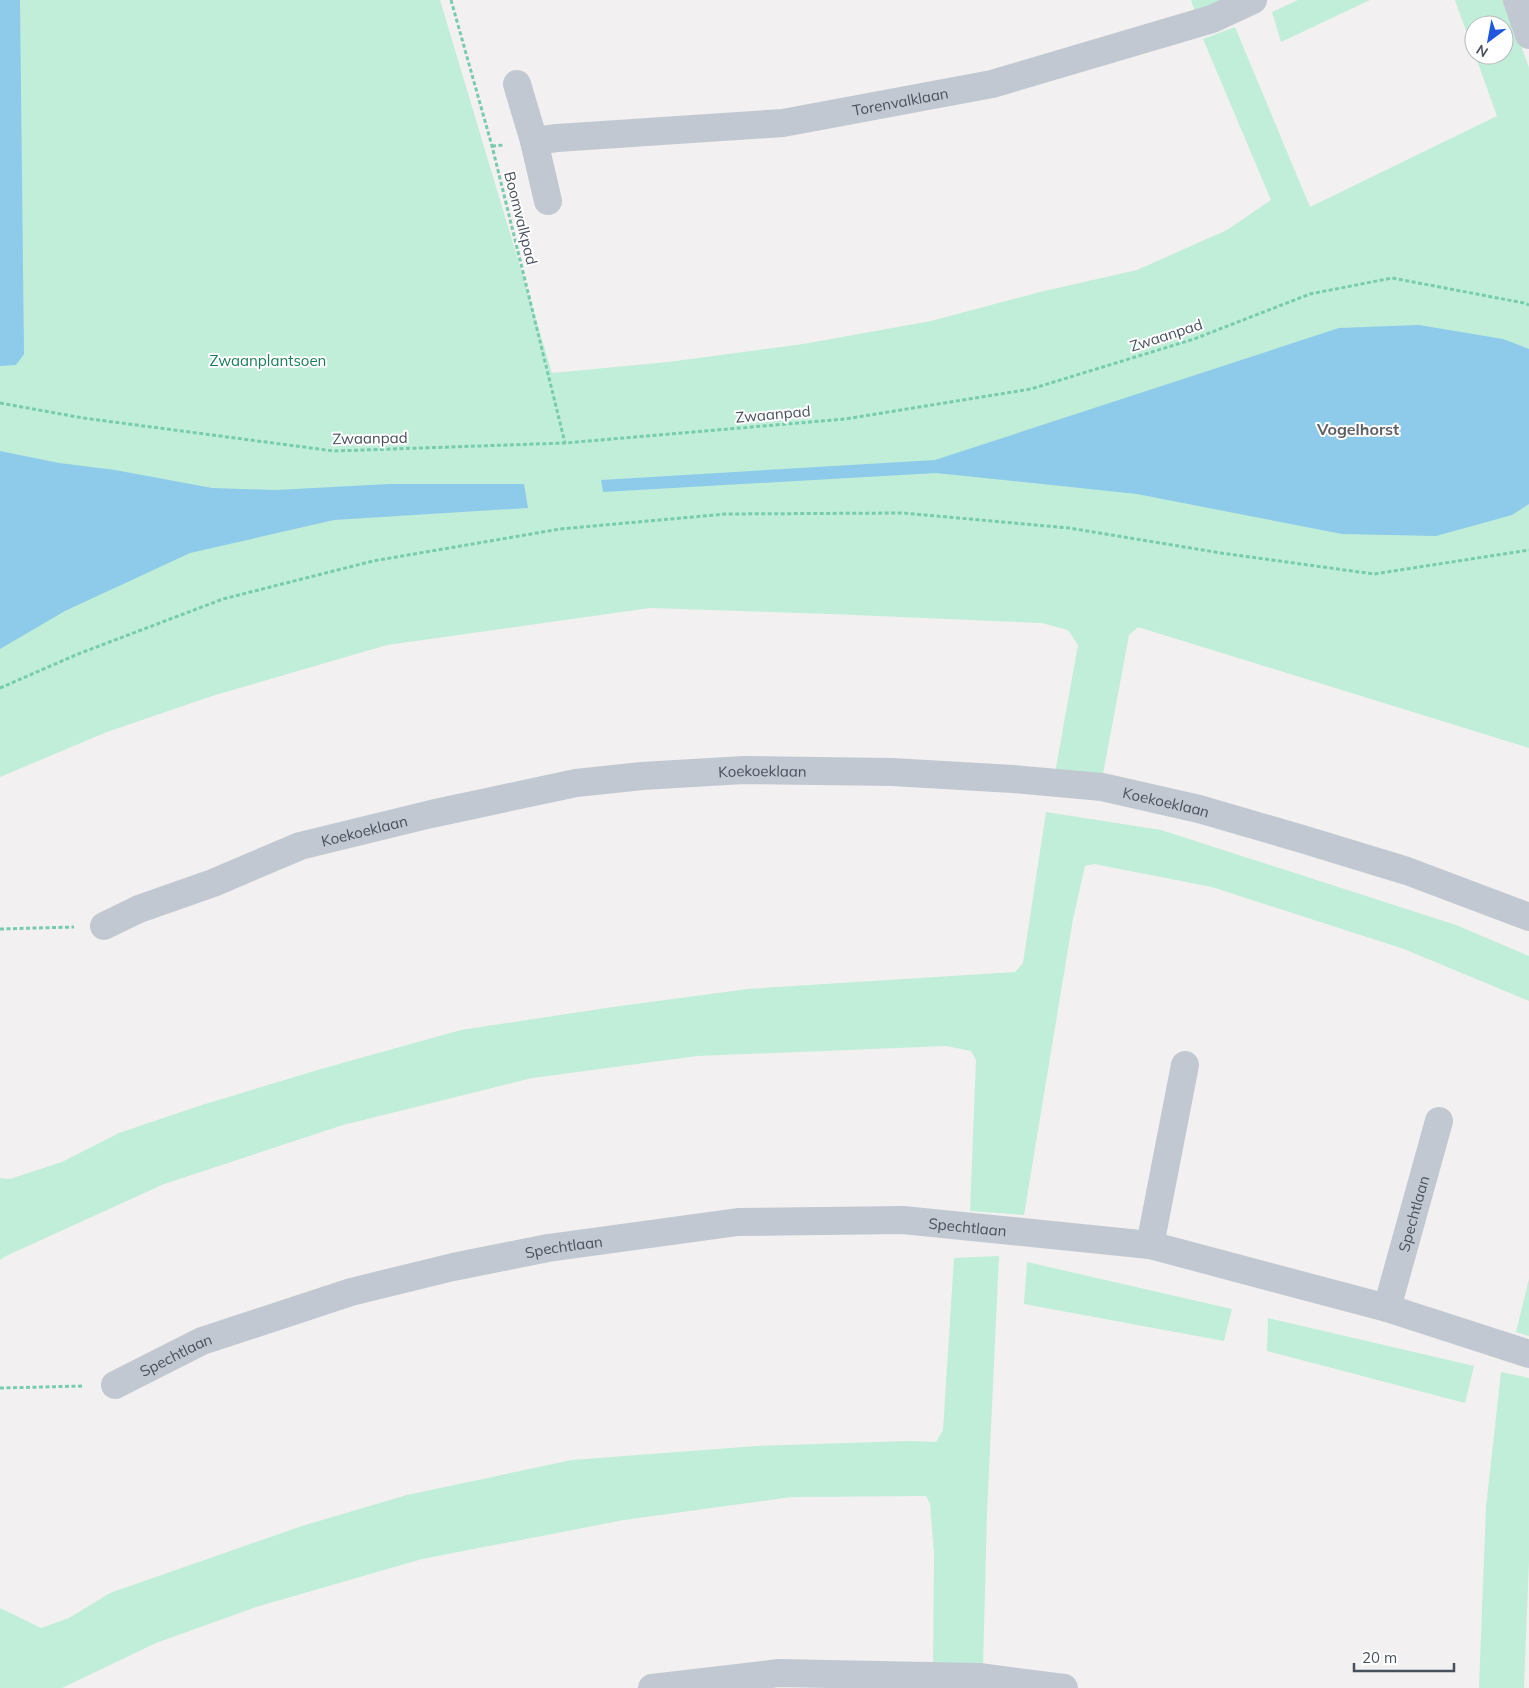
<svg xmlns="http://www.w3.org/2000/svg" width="1529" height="1688" font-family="Mulish,sans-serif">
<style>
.green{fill:#c0eed8}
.water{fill:#8ecaea}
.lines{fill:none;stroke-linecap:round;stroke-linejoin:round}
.path{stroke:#78ccae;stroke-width:3;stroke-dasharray:4 2.5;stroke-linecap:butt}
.street{stroke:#c1c8d1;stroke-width:28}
.labels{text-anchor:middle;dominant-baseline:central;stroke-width:4;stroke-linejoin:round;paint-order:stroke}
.street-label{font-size:15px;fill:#48505d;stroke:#fff}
.park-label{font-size:15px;fill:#1a7d59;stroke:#fff}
.neighbourhood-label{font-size:16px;font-weight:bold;fill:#5c5f65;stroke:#fff}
</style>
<rect width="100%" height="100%" fill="#f2f0f0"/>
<g class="green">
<path d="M 0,0 L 440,0 L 552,373 L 668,362 L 803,344 L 931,321 L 1040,292 L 1137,270 L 1227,230 L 1271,200 L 1203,39 L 1235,27 L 1310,207 L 1497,116 L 1475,55 L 1504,55 L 1504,25 L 1474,25 L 1474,53 L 1455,0 L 1505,0 L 1529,68 L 1529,748 L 1138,627 L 1129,635 L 1102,779 L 1055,773 L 1078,645 L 1068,630 L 1042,623 L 831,614 L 650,608 L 387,645 L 212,696 L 107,732 L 0,777 Z"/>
<path d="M 1191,0 L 1224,0 L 1195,12 Z"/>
<path d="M 1298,0 L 1370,0 L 1281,42 L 1272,12 Z"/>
<path d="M 1046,812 L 1161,830 L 1456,925 L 1529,956 L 1529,1001 L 1404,949 L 1212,887 L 1094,864 L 1085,866 L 1073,919 L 1024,1215 L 970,1211 L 976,1060 L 971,1051 L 946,1046 L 697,1056 L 532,1078 L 343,1125 L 164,1184 L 6,1256 L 0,1260 L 0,1178 L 10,1179 L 62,1162 L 119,1133 L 202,1105 L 321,1069 L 461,1030 L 613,1007 L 748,989 L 1015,972 L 1023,963 Z"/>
<path d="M 999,1256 L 987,1513 L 983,1668 L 933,1669 L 934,1553 L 930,1504 L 926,1496 L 792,1497 L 624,1520 L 422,1559 L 256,1607 L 156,1643 L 62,1688 L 0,1688 L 0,1608 L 41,1628 L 69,1618 L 110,1593 L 302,1526 L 407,1495 L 572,1460 L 757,1446 L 909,1441 L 936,1442 L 943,1430 L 954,1258 Z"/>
<path d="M 1027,1262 L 1232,1309 L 1224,1341 L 1024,1304 Z"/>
<path d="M 1529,1279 L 1529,1336 L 1516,1332 Z"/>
<path d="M 1268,1318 L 1474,1366 L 1465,1403 L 1267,1351 Z"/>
<path d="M 1501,1372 L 1529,1378 L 1529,1560 L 1524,1688 L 1479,1688 L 1486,1507 Z"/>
</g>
<g class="water">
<path d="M 0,0 L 20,0 L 24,354 L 16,365 L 0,366 Z"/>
<path d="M 1419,325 L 1503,339 L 1529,349 L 1529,504 L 1512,515 L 1436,536 L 1342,534 L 1137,494 L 936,473 L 603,492 L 601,480 L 935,460 L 1339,328 Z"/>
<path d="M 0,451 L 59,463 L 115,470 L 212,488 L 276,490 L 389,484 L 524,484 L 528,508 L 334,520 L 190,553 L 65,611 L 0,649 Z"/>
</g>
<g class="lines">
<g class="path">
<path d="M 451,0 L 492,146 L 565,443"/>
<path d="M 492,146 L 504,145"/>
<path d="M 0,403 L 83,418 L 334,451 L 565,443 L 845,419 L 1031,389 L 1194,339 L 1310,294 L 1392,278 L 1524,303 L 1529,305"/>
<path d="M 0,688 L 78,654 L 223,599 L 373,561 L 560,529 L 726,514 L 903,513 L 1069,528 L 1221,553 L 1374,574 L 1529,550"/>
<path d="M 0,929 L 74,927"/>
<path d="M 0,1388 L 84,1386"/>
</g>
<g class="street">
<path d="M 1517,0 L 1529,35"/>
<path d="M 517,84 L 534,141 L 548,201"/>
<path id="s1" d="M 534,141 L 557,138 L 783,123 L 992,84 L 1212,19 L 1253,0"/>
<path id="s2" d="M 104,926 L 139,909 L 213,883 L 300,846 L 431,814 L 576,783 L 642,776 L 744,770 L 892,772 L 1013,779 L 1102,787 L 1199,809 L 1302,839 L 1407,871 L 1529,917"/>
<path d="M 1150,1245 L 1185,1065"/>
<path id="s3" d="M 1387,1308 L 1439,1121"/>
<path id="s4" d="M 115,1385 L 202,1341 L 351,1292 L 453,1267 L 548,1248 L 738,1222 L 903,1220 L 1150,1245 L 1387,1308 L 1529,1354"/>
<path d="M 652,1688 L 779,1673 L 979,1677 L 1064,1688"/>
</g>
</g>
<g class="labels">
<g class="street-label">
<text stroke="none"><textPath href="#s1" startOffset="369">Torenvalklaan</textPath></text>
<text transform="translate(521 218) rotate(76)">Boomvalkpad</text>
<text transform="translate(1166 335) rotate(-18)">Zwaanpad</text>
<text transform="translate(773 414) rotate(-5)">Zwaanpad</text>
<text transform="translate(370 438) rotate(-1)">Zwaanpad</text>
<text stroke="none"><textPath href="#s2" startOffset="682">Koekoeklaan</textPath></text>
<text stroke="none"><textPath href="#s2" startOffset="1088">Koekoeklaan</textPath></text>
<text stroke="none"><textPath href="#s2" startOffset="278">Koekoeklaan</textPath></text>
<text stroke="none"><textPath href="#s3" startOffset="98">Spechtlaan</textPath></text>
<text stroke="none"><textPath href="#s4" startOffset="878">Spechtlaan</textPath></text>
<text stroke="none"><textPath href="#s4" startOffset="472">Spechtlaan</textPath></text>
<text stroke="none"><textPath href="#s4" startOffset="68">Spechtlaan</textPath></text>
</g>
<g class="park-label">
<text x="268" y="360">Zwaanplantsoen</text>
</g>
<g class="neighbourhood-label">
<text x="1358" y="429">Vogelhorst</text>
</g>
</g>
<g transform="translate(1489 40) rotate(212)"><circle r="24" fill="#ffffff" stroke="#b6b9be"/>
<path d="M0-4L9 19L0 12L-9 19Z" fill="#1e57de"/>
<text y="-8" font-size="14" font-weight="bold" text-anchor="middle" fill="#48505d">N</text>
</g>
<path d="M1354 1663v8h100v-8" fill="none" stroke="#48505d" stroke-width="2.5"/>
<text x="1362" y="1663" font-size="15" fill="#48505d" stroke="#ffffff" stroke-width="4" paint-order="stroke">20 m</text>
</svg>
